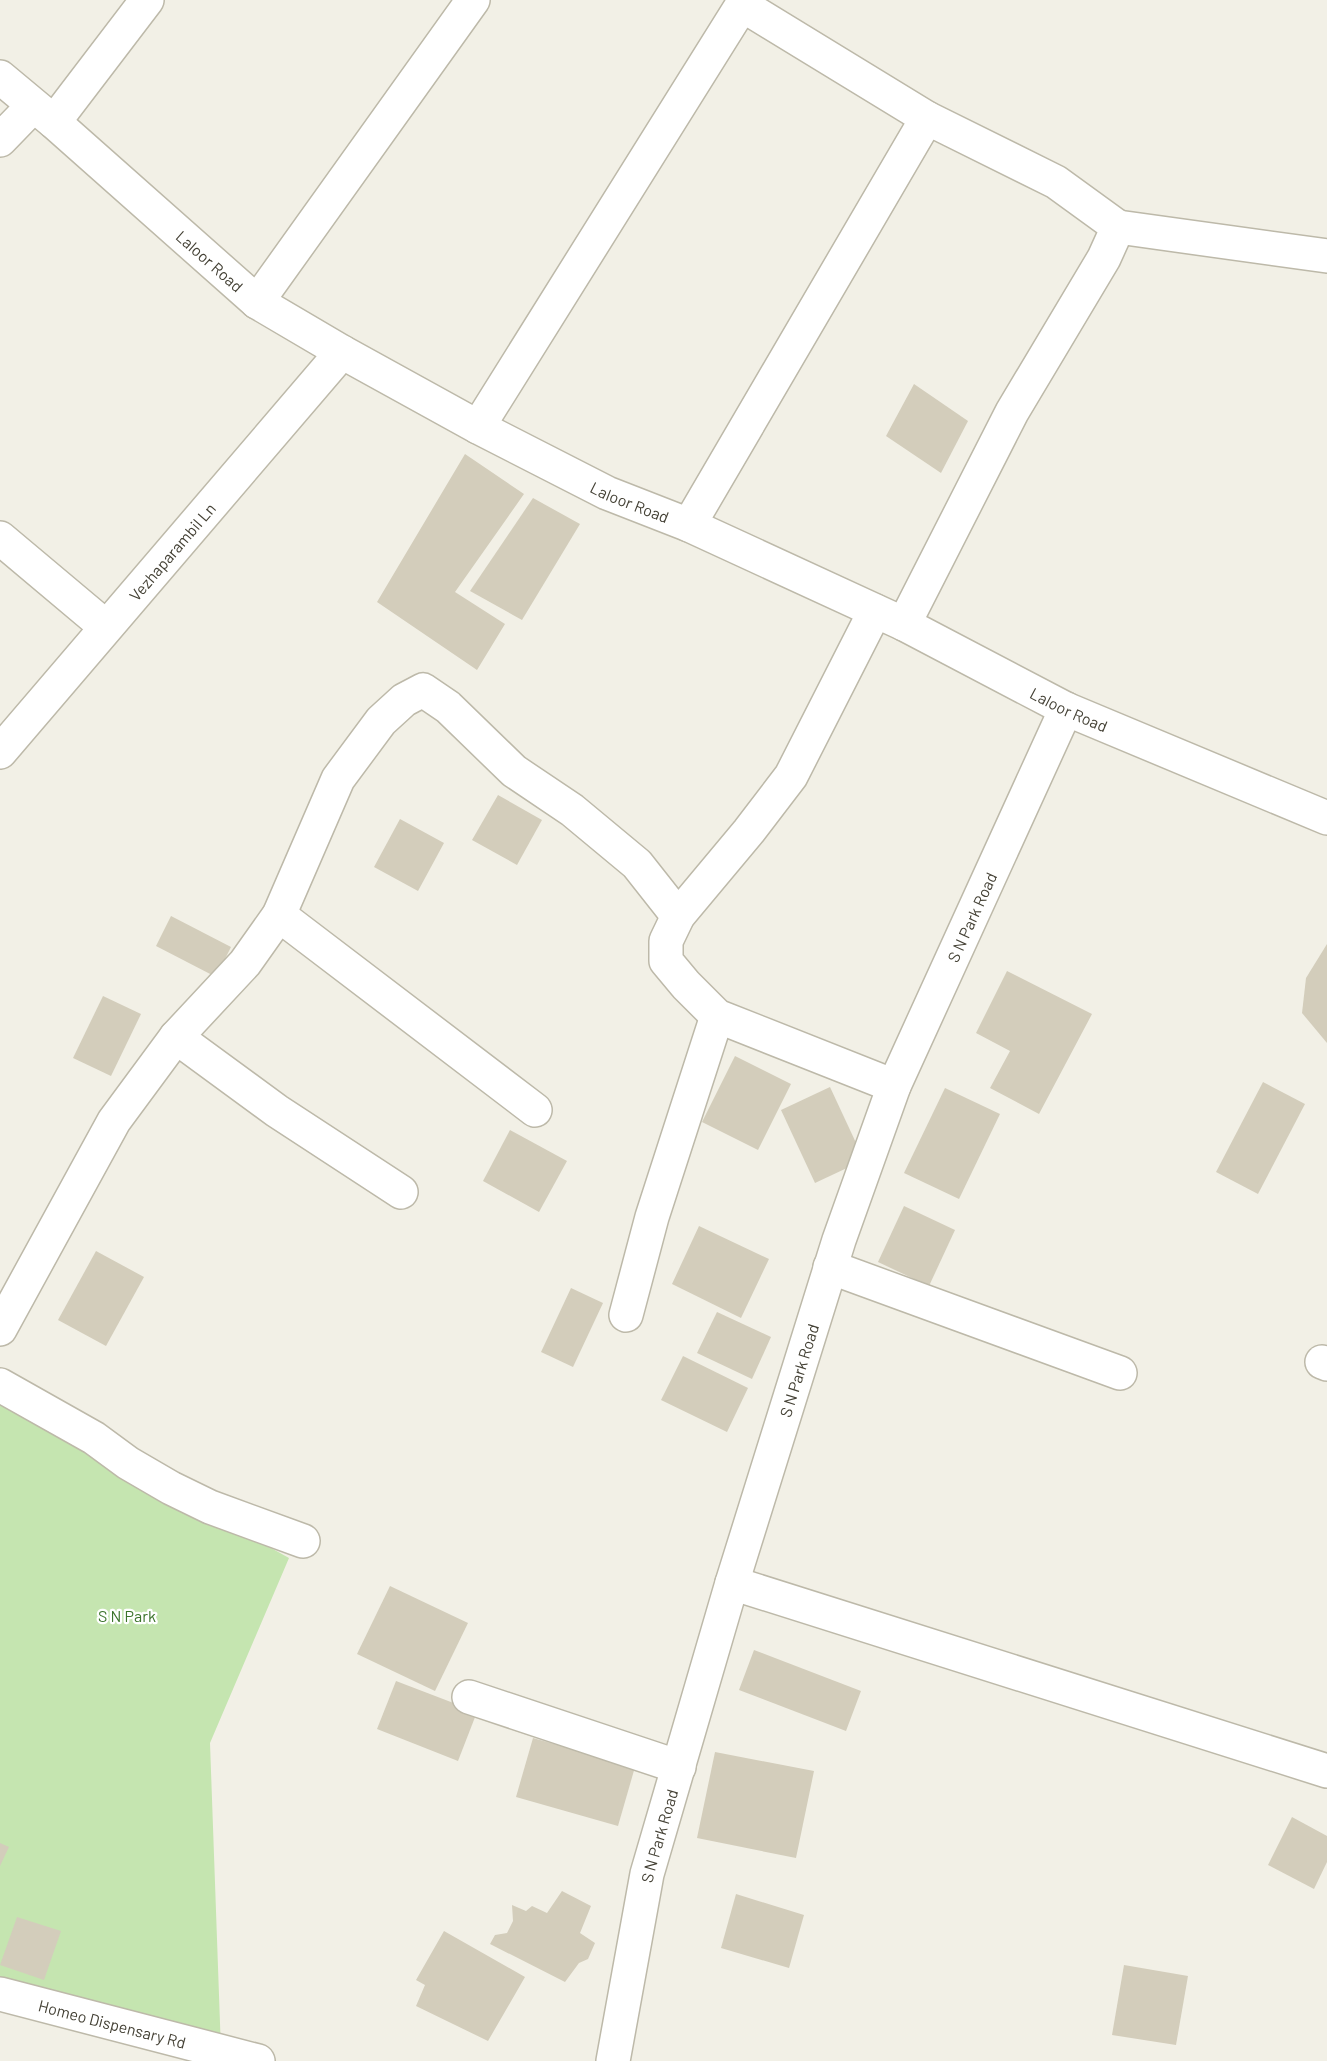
<svg xmlns="http://www.w3.org/2000/svg" width="1327" height="2061" font-family="Barlow,sans-serif">
<style>
.green{fill:#c5e5b0}
.building{fill:#d3cdbb}
.lines{fill:none;stroke-linecap:round;stroke-linejoin:round}
.minor-casing{stroke:#bdb9a9;stroke-width:36}
.minor{stroke:#fff;stroke-width:33}
.labels{text-anchor:middle;dominant-baseline:central;stroke-width:4.5;stroke-linejoin:round;paint-order:stroke}
.street-label{font-size:16px;fill:#444135;stroke:#fff}
.park-label{font-size:16px;fill:#3c742b;stroke:#fff}
</style>
<rect width="100%" height="100%" fill="#f2f0e6"/>
<path class="green" d="M 0,1397 L 289,1558 L 210,1743 L 221,2051 L 0,1991 Z"/>
<g class="building">
<path d="M 914,384 L 968,421 L 941,473 L 886,436 Z"/>
<path d="M 465,454 L 524,494 L 455,592 L 505,624 L 477,670 L 377,602 Z"/>
<path d="M 533,498 L 580,524 L 522,620 L 470,591 Z"/>
<path d="M 498,795 L 542,820 L 517,865 L 472,840 Z"/>
<path d="M 400,819 L 444,843 L 418,891 L 374,867 Z"/>
<path d="M 171,916 L 231,947 L 216,977 L 156,946 Z"/>
<path d="M 1327,944 L 1327,1043 L 1302,1013 L 1306,978 Z"/>
<path d="M 1007,971 L 1092,1014 L 1039,1114 L 990,1088 L 1010,1051 L 976,1033 Z"/>
<path d="M 103,996 L 141,1014 L 111,1076 L 73,1058 Z"/>
<path d="M 735,1056 L 791,1084 L 758,1150 L 702,1122 Z"/>
<path d="M 1263,1082 L 1305,1104 L 1258,1194 L 1216,1172 Z"/>
<path d="M 830,1087 L 864,1160 L 815,1183 L 781,1110 Z"/>
<path d="M 945,1088 L 1000,1114 L 959,1199 L 904,1173 Z"/>
<path d="M 510,1130 L 567,1161 L 539,1212 L 483,1181 Z"/>
<path d="M 904,1206 L 955,1230 L 929,1286 L 878,1262 Z"/>
<path d="M 699,1226 L 769,1259 L 741,1318 L 672,1284 Z"/>
<path d="M 96,1251 L 144,1277 L 106,1346 L 58,1320 Z"/>
<path d="M 571,1288 L 603,1303 L 573,1367 L 541,1352 Z"/>
<path d="M 717,1312 L 771,1337 L 752,1379 L 697,1353 Z"/>
<path d="M 683,1356 L 748,1388 L 727,1432 L 661,1400 Z"/>
<path d="M 390,1586 L 468,1623 L 435,1691 L 357,1654 Z"/>
<path d="M 754,1650 L 861,1691 L 846,1731 L 739,1690 Z"/>
<path d="M 396,1681 L 477,1712 L 458,1761 L 377,1729 Z"/>
<path d="M 533,1738 L 635,1767 L 618,1826 L 516,1797 Z"/>
<path d="M 715,1752 L 814,1771 L 796,1858 L 697,1838 Z"/>
<path d="M 1292,1817 L 1327,1836 L 1327,1862 L 1314,1889 L 1268,1865 Z"/>
<path d="M 0,1843 L 9,1847 L 0,1866 Z"/>
<path d="M 562,1891 L 591,1906 L 580,1933 L 595,1943 L 588,1959 L 579,1963 L 565,1982 L 490,1944 L 495,1935 L 507,1933 L 513,1921 L 512,1905 L 526,1911 L 532,1906 L 547,1913 Z"/>
<path d="M 736,1894 L 804,1915 L 789,1968 L 721,1948 Z"/>
<path d="M 17,1917 L 61,1931 L 44,1980 L 0,1965 Z"/>
<path d="M 444,1931 L 525,1977 L 488,2041 L 416,2006 L 425,1985 L 416,1980 Z"/>
<path d="M 1124,1965 L 1188,1976 L 1176,2045 L 1112,2035 Z"/>
</g>
<g class="lines">
<defs>
<g id="minor">
<path id="s1" d="M 0,77 L 54,122 L 257,302 L 342,352 L 478,427 L 607,493 L 689,525 L 904,624 L 1066,709 L 1327,818"/>
<path d="M 54,122 L 147,0"/>
<path d="M 0,140 L 33,106"/>
<path d="M 1118,227 L 1327,256"/>
<path d="M 257,302 L 473,0"/>
<path d="M 478,427 L 742,5 L 927,118"/>
<path d="M 689,525 L 927,118 L 1056,182 L 1118,227 L 1104,258 L 1012,412 L 904,624"/>
<path d="M 0,538 L 106,627"/>
<path d="M 875,611 L 791,776 L 749,831 L 678,916 L 666,941 L 666,961 L 686,985 L 717,1016 L 894,1086"/>
<path id="s2" d="M 0,752 L 342,352"/>
<path d="M 279,915 L 535,1110"/>
<path d="M 176,1037 L 277,1111 L 401,1192"/>
<path d="M 830,1267 L 1120,1373"/>
<path d="M 626,1315 L 652,1217 L 717,1016"/>
<path d="M 0,1329 L 114,1121 L 176,1037 L 245,963 L 279,915 L 338,779 L 381,721 L 404,700 L 423,690 L 448,707 L 514,771 L 572,810 L 637,864 L 678,916"/>
<path d="M 1322,1362 L 1327,1364"/>
<path d="M 0,1385 L 94,1438 L 128,1463 L 171,1488 L 210,1507 L 303,1541"/>
<path d="M 732,1583 L 1327,1771"/>
<path d="M 469,1697 L 679,1767"/>
<path id="s3" d="M 0,1994 L 258,2061"/>
<path id="s4" d="M 613,2061 L 647,1874 L 732,1583 L 839,1240 L 894,1086 L 1066,709"/>
</g>
</defs>
<use href="#minor" class="minor-casing"/>
<use href="#minor" class="minor"/>
</g>
<g class="labels">
<g class="street-label">
<text stroke="none"><textPath href="#s1" startOffset="279">Laloor Road</textPath></text>
<text stroke="none"><textPath href="#s1" startOffset="765">Laloor Road</textPath></text>
<text stroke="none"><textPath href="#s2" startOffset="264">Vezhaparambil Ln</textPath></text>
<text stroke="none"><textPath href="#s1" startOffset="1251">Laloor Road</textPath></text>
<text stroke="none"><textPath href="#s4" startOffset="1202">S N Park Road</textPath></text>
<text stroke="none"><textPath href="#s4" startOffset="716">S N Park Road</textPath></text>
<text stroke="none"><textPath href="#s4" startOffset="230">S N Park Road</textPath></text>
<text stroke="none"><textPath href="#s3" startOffset="116">Homeo Dispensary Rd</textPath></text>
</g>
<g class="park-label">
<text x="127" y="1615">S N Park</text>
</g>
</g>
</svg>
